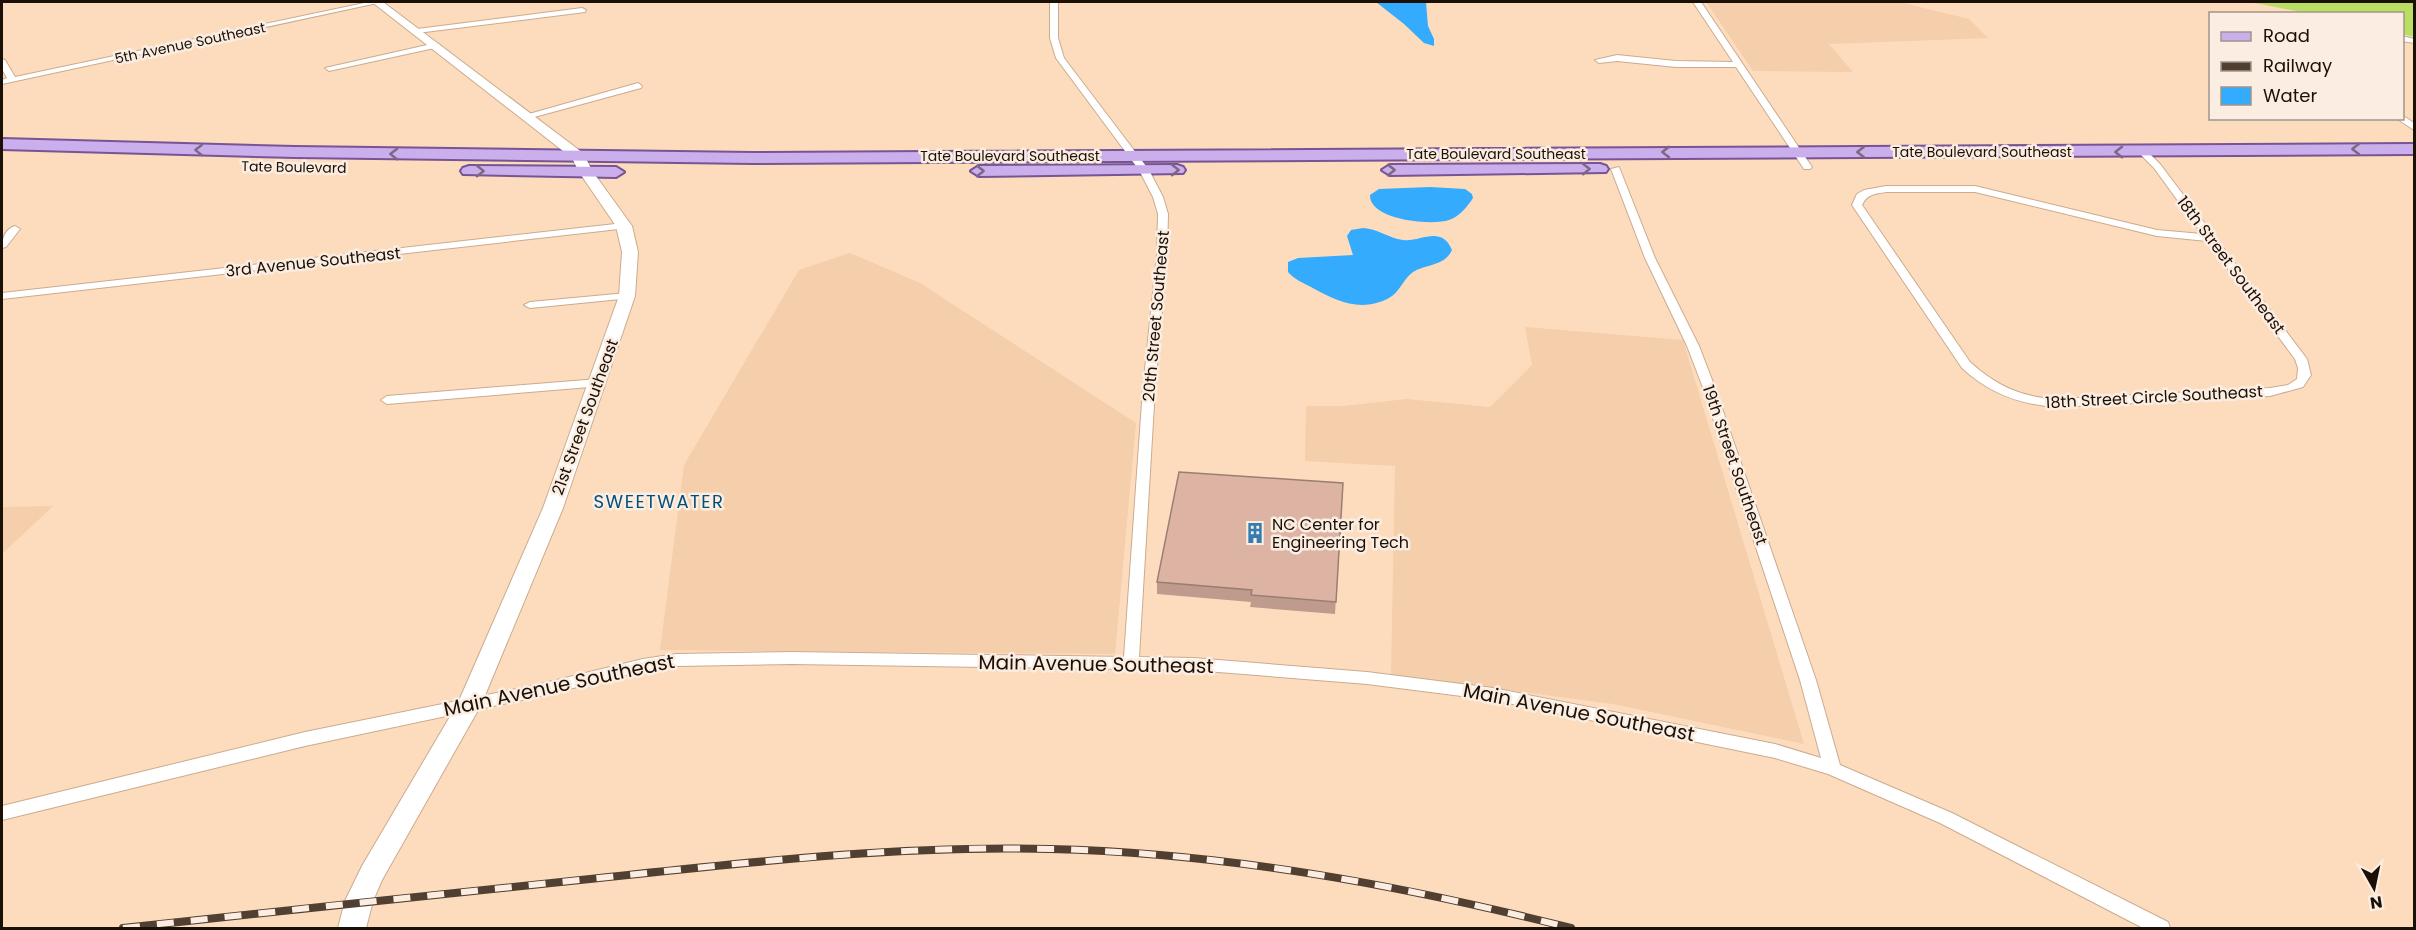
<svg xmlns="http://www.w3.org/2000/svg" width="2416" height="930" font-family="Poppins,sans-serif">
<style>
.built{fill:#f5ceab}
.green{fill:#b8de64}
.water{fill:#34abfc}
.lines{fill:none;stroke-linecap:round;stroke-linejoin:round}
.street-casing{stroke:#cbab8e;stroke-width:2}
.secondary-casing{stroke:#cbab8e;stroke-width:2}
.primary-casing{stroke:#775493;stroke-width:4}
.street{fill:#fff;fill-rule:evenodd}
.secondary{fill:#fff;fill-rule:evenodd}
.primary{fill:#cbafec;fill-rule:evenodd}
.rail-casing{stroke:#514032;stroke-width:8}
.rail{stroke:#fbede1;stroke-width:6;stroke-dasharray:17;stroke-linecap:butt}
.wall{fill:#be9b8c}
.building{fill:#ddb4a3;stroke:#9b7e72;stroke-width:1.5}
.oneway{stroke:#7c6784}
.labels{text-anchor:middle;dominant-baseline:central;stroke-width:5;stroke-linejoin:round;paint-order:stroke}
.far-street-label{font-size:14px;fill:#1b1006;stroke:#fbede1}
.street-label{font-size:16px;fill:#1b1006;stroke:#fbede1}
.poi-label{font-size:16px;fill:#1b1006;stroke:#fbede1;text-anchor:start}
.neighbourhood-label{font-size:18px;letter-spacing:1.5px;fill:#024f7c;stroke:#fbede1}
.near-street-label{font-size:20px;fill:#1b1006;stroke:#fbede1}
</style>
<rect width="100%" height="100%" fill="#fddcbe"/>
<g class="built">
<path d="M 1706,2 L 1899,2 L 1969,19 L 1988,38 L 1829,44 L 1853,72 L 1753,71 Z"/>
<path d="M 850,253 L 920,283 L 1136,423 L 1115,654 L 660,650 L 684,465 L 799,270 Z"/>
<path d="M 1525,327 L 1683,340 L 1804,744 L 1613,704 L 1391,675 L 1395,466 L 1305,461 L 1306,406 L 1344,406 L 1407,399 L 1490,407 L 1532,365 Z"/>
<path d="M 53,506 L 2,554 L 2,507 Z"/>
</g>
<path class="green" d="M 2250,2 L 2414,2 L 2414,37 L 2403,34 L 2402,14 L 2306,13 Z"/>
<g class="water">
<path d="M 1376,2 L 1426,2 L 1428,26 L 1434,39 L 1434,46 L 1424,43 L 1404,24 Z"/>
<path d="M 1430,187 L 1465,189 L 1472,194 L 1473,198 C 1467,207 1459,217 1449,220 C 1431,226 1369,220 1370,195 L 1379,189 Z"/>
<path d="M 1363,228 C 1379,229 1388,238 1403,240 C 1419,243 1441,224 1452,250 C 1445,266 1426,264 1413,272 C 1403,279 1400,292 1389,298 C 1361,313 1336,301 1311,287 C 1303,283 1294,279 1288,272 L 1288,262 L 1298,258 L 1353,255 L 1347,236 L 1351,230 Z"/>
</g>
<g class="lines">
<defs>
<g id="street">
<path d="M 369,2 L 382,2 L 2,84 L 2,80 L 7,78 L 2,69 L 2,59 L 5,60 L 15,77 Z"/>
<path d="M 1050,2 L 1058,2 L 1058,38 L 1064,58 L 1149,170 L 1163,197 L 1168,214 L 1167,254 L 1155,388 L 1139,657 L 1193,658 L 1367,672 L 1493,688 L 1775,744 L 1821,758 L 1800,680 L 1702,385 L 1687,346 L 1645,258 L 1611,169 L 1619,167 L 1655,258 L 1699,346 L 1714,385 L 1816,680 L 1840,765 L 1952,813 L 2168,922 L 2170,928 L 2143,928 L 1940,823 L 1828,774 L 1775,758 L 1493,700 L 1367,684 L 1193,670 L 792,664 L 676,666 L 643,671 L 536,697 L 305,746 L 2,820 L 2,806 L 305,732 L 536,685 L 643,659 L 676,654 L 792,652 L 1124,657 L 1143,388 L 1157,254 L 1158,214 L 1153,197 L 1139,170 L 1056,58 L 1050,38 Z"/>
<path d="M 1693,2 L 1701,2 L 1812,167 L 1810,169 L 1804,169 L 1736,67 L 1676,67 L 1617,61 L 1599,63 L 1595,60 L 1617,55 L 1676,61 L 1733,62 Z"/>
<path d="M 582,8 L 586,10 L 585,12 L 417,33 L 413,31 L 417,29 Z"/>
<path d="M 2402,36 L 2414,39 L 2414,43 L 2402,41 Z"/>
<path d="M 436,43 L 440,45 L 439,47 L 329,71 L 325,68 Z"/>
<path d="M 638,83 L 642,86 L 641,88 L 527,119 L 522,116 Z"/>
<path d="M 2402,115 L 2414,123 L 2414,130 L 2399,120 L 2398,118 L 2402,118 Z"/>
<path d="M 2140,150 L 2146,150 L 2160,164 L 2307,359 L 2311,375 L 2303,387 L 2270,396 L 2058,407 C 2020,405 1989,393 1962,368 L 1852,205 L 1857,194 L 1864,190 L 1886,186 L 1975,186 L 2157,230 L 2202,234 L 2154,168 L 2140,154 ZM 1886,192 L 1975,192 L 2157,236 L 2207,241 L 2295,359 L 2298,368 L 2297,379 L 2288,385 L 2270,388 L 2058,399 C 2023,398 1996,386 1970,362 L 1862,205 C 1867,194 1875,194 1886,192 Z"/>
<path d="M 624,223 L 629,226 L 628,228 L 2,299 L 2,293 Z"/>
<path d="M 15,226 L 20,229 L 6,247 L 2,248 C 2,239 5,229 15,226 Z"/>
<path d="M 627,293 L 631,294 L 631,298 L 530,308 L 524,305 L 530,302 Z"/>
<path d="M 598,379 L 604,383 L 602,386 L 387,404 L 381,400 L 387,396 Z"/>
</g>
<path id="secondary" d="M 372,2 L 383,2 L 583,153 L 593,172 L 632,226 L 638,252 L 635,296 L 563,508 L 481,705 L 382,880 L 373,901 L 366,928 L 338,928 L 345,901 L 362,866 L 458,703 L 543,508 L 619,296 L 622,252 L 616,226 L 579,172 L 572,158 Z"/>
<g id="primary">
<path d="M 2,139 L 295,147 L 753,153 L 2414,144 L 2414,154 L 753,163 L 295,157 L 2,149 Z"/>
<path d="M 1600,164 L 1606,166 L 1608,169 L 1606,172 L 1390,175 L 1382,170 L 1390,165 Z"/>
<path d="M 1177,165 L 1183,167 L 1185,170 L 1183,173 L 979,176 L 971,171 L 979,166 Z"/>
<path d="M 469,166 L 616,167 L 624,172 L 616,177 L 463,174 L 461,171 L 463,168 Z"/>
</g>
</defs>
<use href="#street" class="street-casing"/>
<use href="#secondary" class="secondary-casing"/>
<use href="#primary" class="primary-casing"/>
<use href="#street" class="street"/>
<use href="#secondary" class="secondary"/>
<use href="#primary" class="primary"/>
<defs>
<path id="rail" d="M 123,928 C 279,911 434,895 590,879 C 743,863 896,845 1050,849 C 1227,853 1400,885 1571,928"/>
</defs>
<use href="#rail" class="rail-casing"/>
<use href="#rail" class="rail"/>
</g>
<path class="wall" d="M 1343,483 L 1335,614 L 1250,607 L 1251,602 L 1157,594 L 1157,582 Z"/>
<path class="building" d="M 1179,472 L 1343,483 L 1336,602 L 1251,595 L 1252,590 L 1157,582 Z"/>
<defs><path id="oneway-chevron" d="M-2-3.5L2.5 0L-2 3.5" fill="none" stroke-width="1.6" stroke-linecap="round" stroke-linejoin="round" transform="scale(1.5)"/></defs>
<g class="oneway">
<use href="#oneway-chevron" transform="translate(2356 149) rotate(180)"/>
<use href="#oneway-chevron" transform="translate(199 150) rotate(-179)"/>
<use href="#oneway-chevron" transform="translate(1666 152) rotate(180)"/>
<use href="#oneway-chevron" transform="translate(1861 152) rotate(180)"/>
<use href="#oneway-chevron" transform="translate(2119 152) rotate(180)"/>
<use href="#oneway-chevron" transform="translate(394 154) rotate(-179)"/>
<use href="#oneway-chevron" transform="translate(1586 169) rotate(-1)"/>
<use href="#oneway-chevron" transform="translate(1175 170)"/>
<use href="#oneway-chevron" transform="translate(1391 170)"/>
<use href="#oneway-chevron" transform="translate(480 171) rotate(1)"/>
<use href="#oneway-chevron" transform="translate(980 171)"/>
</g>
<defs>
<symbol id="building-bare" viewBox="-9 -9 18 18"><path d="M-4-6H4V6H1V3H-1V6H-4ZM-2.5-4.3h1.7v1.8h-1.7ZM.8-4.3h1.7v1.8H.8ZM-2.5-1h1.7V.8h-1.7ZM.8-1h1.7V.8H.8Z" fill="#357cb0" stroke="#fbede1" stroke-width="2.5" paint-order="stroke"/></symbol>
</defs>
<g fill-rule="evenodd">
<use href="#building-bare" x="1240" y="518" width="30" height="30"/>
</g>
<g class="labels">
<g class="far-street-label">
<text transform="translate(190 43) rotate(-12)">5th Avenue Southeast</text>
<text x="1982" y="152">Tate Boulevard Southeast</text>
<text x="1496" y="154">Tate Boulevard Southeast</text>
<text x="1010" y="156">Tate Boulevard Southeast</text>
<text transform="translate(294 167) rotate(1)">Tate Boulevard</text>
</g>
<g class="street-label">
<text transform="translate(313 262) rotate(-6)">3rd Avenue Southeast</text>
<text transform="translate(2231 265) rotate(53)">18th Street Southeast</text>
<text transform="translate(1156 316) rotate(-85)">20th Street Southeast</text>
<text transform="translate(2154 397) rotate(-3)">18th Street Circle Southeast</text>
<text transform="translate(585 417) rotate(-70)">21st Street Southeast</text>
<text transform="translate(1735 465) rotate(71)">19th Street Southeast</text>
</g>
<g class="poi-label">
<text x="1272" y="524">NC Center for<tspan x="1272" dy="18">Engineering Tech</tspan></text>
</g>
<g class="neighbourhood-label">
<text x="659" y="501">SWEETWATER</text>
</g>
<g class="near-street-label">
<text transform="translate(1096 664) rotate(1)">Main Avenue Southeast</text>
<text transform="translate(559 685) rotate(-12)">Main Avenue Southeast</text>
<text transform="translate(1579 712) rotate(11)">Main Avenue Southeast</text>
</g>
</g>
<rect width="2416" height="930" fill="none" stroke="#1b1006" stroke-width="6"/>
<rect x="2209" y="12" width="195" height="108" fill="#fbede1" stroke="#a19589" stroke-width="1.5"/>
<rect x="2221" y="32" width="30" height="9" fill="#cbafec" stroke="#a19589" stroke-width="1.5"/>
<text x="2263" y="42" font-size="18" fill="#1b1006">Road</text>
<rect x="2221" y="62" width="30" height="9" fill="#514032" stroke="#a19589" stroke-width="1.5"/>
<text x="2263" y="72" font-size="18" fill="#1b1006">Railway</text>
<rect x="2221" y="87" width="30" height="18" fill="#34abfc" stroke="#a19589" stroke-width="1.5"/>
<text x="2263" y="102" font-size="18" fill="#1b1006">Water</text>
<g transform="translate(2374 888) rotate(171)" stroke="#fbede1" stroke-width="4.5" paint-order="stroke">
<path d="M0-4.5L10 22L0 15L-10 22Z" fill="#1b1006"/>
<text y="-9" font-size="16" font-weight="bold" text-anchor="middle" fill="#1b1006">N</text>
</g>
</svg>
